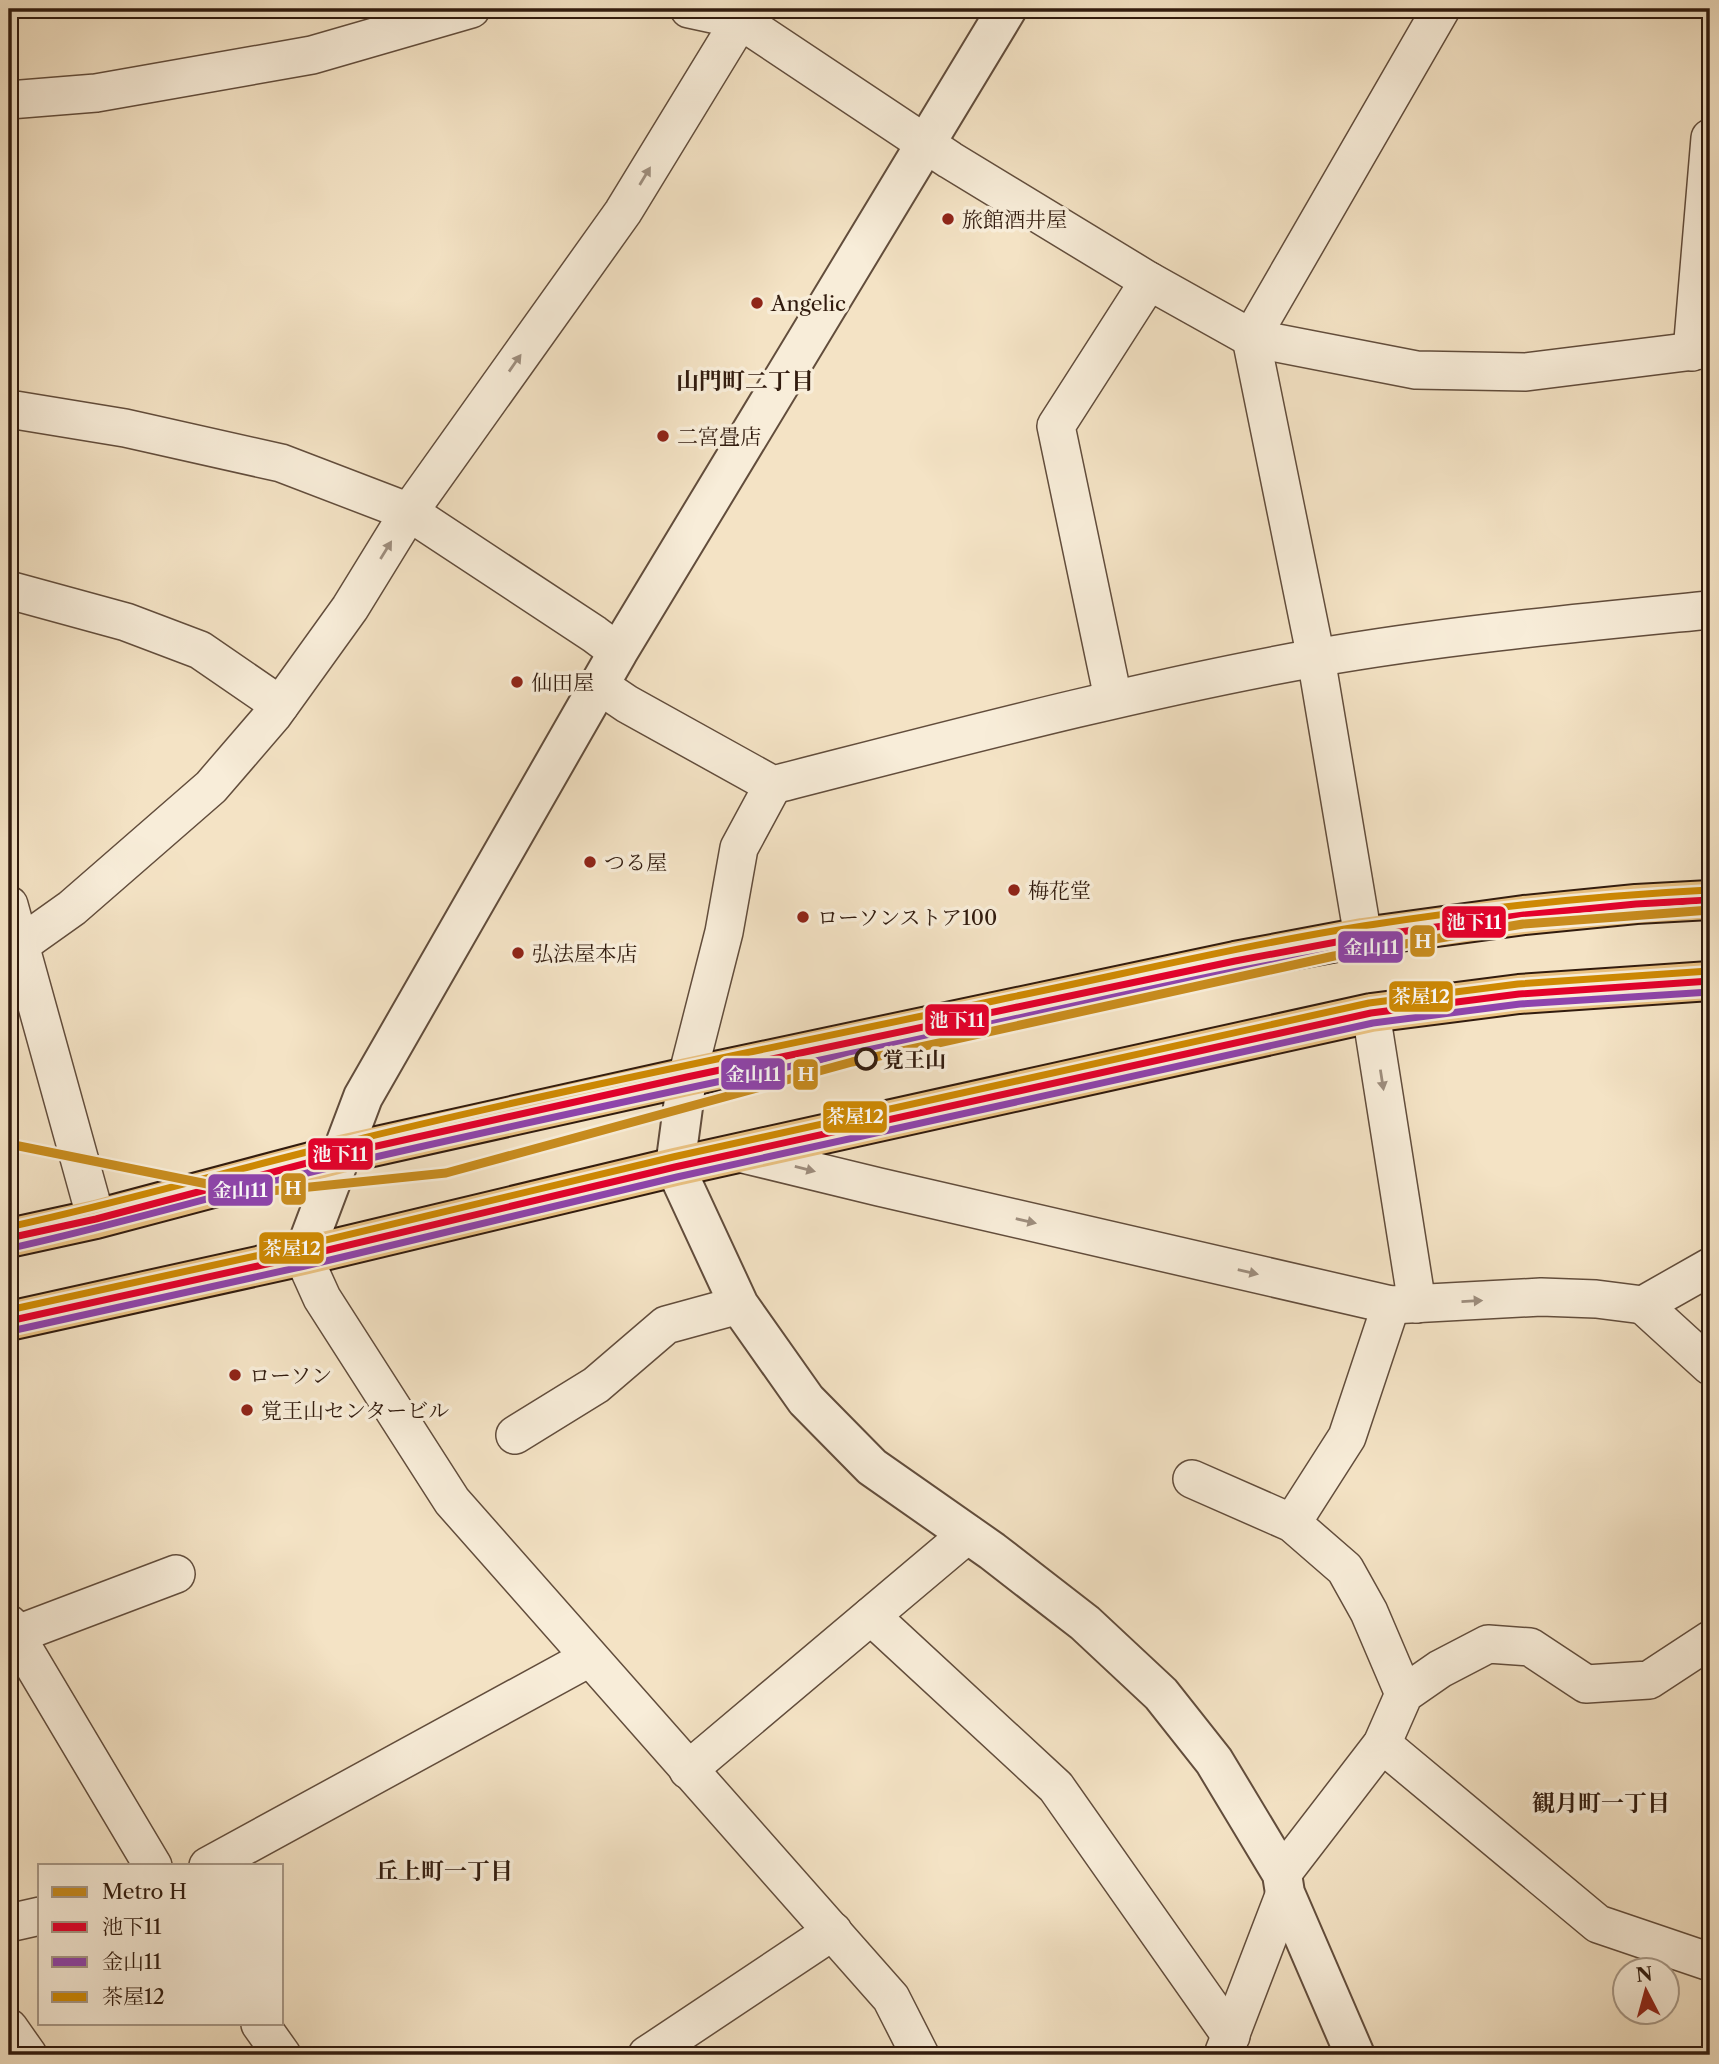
<svg xmlns="http://www.w3.org/2000/svg" width="1719" height="2064" font-family="'Libre Caslon Text','Noto Serif JP',serif">
<style>
.lines{fill:none;stroke-linecap:round;stroke-linejoin:round}
.minor-casing{stroke:#624d3c;stroke-width:40}
.tertiary-casing{stroke:#624d3c;stroke-width:42}
.primary-casing{stroke:#311b0e;stroke-width:42}
.minor{stroke:#f8edd9;stroke-width:37}
.tertiary{stroke:#f8edd9;stroke-width:38}
.primary{stroke:#eac282;stroke-width:38}
.bus-1-casing{stroke:#f8edd9;stroke-width:12}
.bus-2-casing{stroke:#f8edd9;stroke-width:12}
.bus-3-casing{stroke:#f8edd9;stroke-width:12}
.bus-1{stroke:#e4002b;stroke-width:7}
.bus-2{stroke:#8e44ad;stroke-width:7}
.bus-3{stroke:#cf8a03;stroke-width:7}
.metro-1-casing{stroke:#f8edd9;stroke-width:14}
.metro-1{stroke:#c88c1e;stroke-width:9}
.oneway{fill:#9e8e7e}
.poi-dot{fill:#8f2418;stroke:#f8edd9;stroke-width:2.5}
.stop-dot{fill:#f8edd9;stroke:#311b0e;stroke-width:3.5}
.labels{text-anchor:middle;dominant-baseline:central;stroke-width:7;stroke-linejoin:round;paint-order:stroke}
.poi-label{font-size:21px;fill:#311b0e;stroke:#f8edd9;text-anchor:start}
.stop-label{font-size:21px;font-weight:bold;fill:#311b0e;stroke:#f8edd9;text-anchor:start}
.neighbourhood-label{font-size:23px;font-weight:bold;fill:#311b0e;stroke:#f8edd9}
.line-badge{stroke:#f8edd9;stroke-width:2.5}
.badge-label{font-size:19px;text-anchor:middle;font-weight:bold;fill:#fff}
</style>
<rect width="100%" height="100%" fill="#f4e3c5"/>
<filter id="stains"><feTurbulence type="fractalNoise" baseFrequency=".00286" numOctaves="4"/><feColorMatrix values="0 0 0 0 .2 0 0 0 0 .09 0 0 0 0 .02 0 0 0 .5 -.17"/></filter>
<radialGradient id="worn" r=".72"><stop offset=".6" stop-color="#630" stop-opacity="0"/><stop offset="1" stop-color="#630" stop-opacity=".3"/></radialGradient>
<g class="lines">
<defs>
<g id="minor">
<path d="M 689,9 L 740,20 L 950,160 L 1149,281 L 1251,338 L 1416,370 L 1526,372 L 1710,349"/>
<path d="M 9,100 L 96,93 L 312,55 L 471,9"/>
<path d="M 1692,352 L 1710,138"/>
<path d="M 9,409 L 125,428 L 281,463 L 409,512 L 594,634 L 618,652"/>
<path d="M 9,590 L 126,622 L 200,650 L 280,705"/>
<path d="M 599,685 L 627,704 L 773,785 C 953,739 1132,691 1315,658 C 1446,635 1578,623 1710,610"/>
<path d="M 1113,698 L 1056,426 L 1149,281"/>
<path d="M 9,905 L 96,1219"/>
<path d="M 1363,937 L 1316,658 L 1251,338 L 1441,9"/>
<path d="M 9,956 L 20,945 L 72,908 L 211,787 L 273,715 L 350,608 L 409,512 L 623,212 L 747,9"/>
<path d="M 1371,1013 L 1417,1304"/>
<path d="M 687,1077 L 724,932 L 739,848 L 773,785"/>
<path d="M 739,1153 L 879,1187 L 1391,1305 L 1541,1297 L 1596,1299 L 1643,1305 L 1710,1267"/>
<path d="M 303,1256 L 322,1298 L 452,1501 L 891,1998 L 920,2055"/>
<path d="M 1643,1305 L 1710,1366"/>
<path d="M 515,1435 L 596,1385 L 666,1325 L 739,1305"/>
<path d="M 1192,1479 L 1292,1523 L 1345,1569 L 1369,1612 L 1404,1694"/>
<path d="M 1292,1523 L 1347,1437 L 1391,1305"/>
<path d="M 871,1616 L 1056,1787 L 1231,2036"/>
<path d="M 9,1624 L 153,1866"/>
<path d="M 15,1635 L 176,1574"/>
<path d="M 1382,1744 L 1598,1924 L 1710,1962"/>
<path d="M 688,1770 L 968,1534"/>
<path d="M 208,1866 L 589,1658"/>
<path d="M 1282,1874 L 1382,1744 L 1404,1694 L 1440,1669 L 1488,1644 L 1530,1647 L 1586,1684 L 1649,1680 L 1710,1640"/>
<path d="M 9,1923 L 40,1916"/>
<path d="M 260,2024 L 282,2055"/>
<path d="M 9,2028 L 28,2055"/>
<path d="M 1224,2052 L 1285,1893"/>
<path d="M 647,2055 L 833,1931"/>
</g>
<g id="tertiary">
<path d="M 687,1077 L 675,1167 L 739,1305 L 806,1400 L 872,1467 L 992,1551 L 1085,1623 L 1161,1694 L 1214,1761 L 1282,1874 L 1285,1893 L 1355,2055"/>
<path d="M 303,1256 L 363,1097 L 618,652 L 1007,9"/>
</g>
<g id="primary">
<path d="M 9,1238 L 96,1219 L 341,1154 L 687,1077 L 1235,961 L 1363,937 L 1524,915 L 1636,904 L 1710,900"/>
<path d="M 9,1321 L 303,1256 L 675,1167 L 1371,1013 L 1519,994 L 1710,981"/>
</g>
</defs>
<use href="#minor" class="minor-casing"/>
<use href="#tertiary" class="tertiary-casing"/>
<use href="#primary" class="primary-casing"/>
<use href="#minor" class="minor"/>
<use href="#tertiary" class="tertiary"/>
<use href="#primary" class="primary"/>
<defs>
<g id="bus-1">
<path d="M 9,1238 L 96,1219 L 341,1154 L 687,1077 L 1235,961 L 1363,937 L 1524,915 L 1636,904 L 1710,900"/>
<path d="M 9,1321 L 303,1256 L 675,1167 L 1371,1013 L 1519,994 L 1710,981"/>
</g>
<g id="bus-2">
<path d="M 11,1248 C 125,1223 236,1189 349,1163 C 570,1112 792,1066 1014,1019 C 1130,994 1246,967 1364,948 C 1478,929 1594,917 1710,911"/>
<path d="M 11,1331 L 305,1266 L 677,1177 L 1373,1023 L 1520,1004 L 1710,992"/>
</g>
<g id="bus-3">
<path d="M 9,1227 C 120,1203 228,1171 339,1144 C 561,1089 788,1045 1012,997 C 1129,973 1245,945 1363,926 C 1478,908 1593,896 1709,890"/>
<path d="M 9,1310 L 301,1246 L 673,1157 L 1369,1003 L 1518,984 L 1709,971"/>
</g>
</defs>
<use href="#bus-1" class="bus-1-casing"/>
<use href="#bus-2" class="bus-2-casing"/>
<use href="#bus-3" class="bus-3-casing"/>
<use href="#bus-1" class="bus-1"/>
<use href="#bus-2" class="bus-2"/>
<use href="#bus-3" class="bus-3"/>
<defs>
<path id="metro-1" d="M 9,1144 L 252,1193 L 446,1173 L 852,1062 L 1334,956 L 1523,924 L 1710,910"/>
</defs>
<use href="#metro-1" class="metro-1-casing"/>
<use href="#metro-1" class="metro-1"/>
</g>
<defs><path id="oneway-solid" d="M-6-.8H1V-3.2L6.5 0L1 3.2V.8H-6Z" transform="scale(1.75)"/></defs>
<g class="oneway">
<use href="#oneway-solid" transform="translate(645 176) rotate(-59)"/>
<use href="#oneway-solid" transform="translate(515 363) rotate(-55)"/>
<use href="#oneway-solid" transform="translate(386 550) rotate(-58)"/>
<use href="#oneway-solid" transform="translate(1382 1080) rotate(81)"/>
<use href="#oneway-solid" transform="translate(805 1169) rotate(14)"/>
<use href="#oneway-solid" transform="translate(1026 1221) rotate(13)"/>
<use href="#oneway-solid" transform="translate(1248 1272) rotate(13)"/>
<use href="#oneway-solid" transform="translate(1472 1301) rotate(-3)"/>
</g>
<g class="poi-dot">
<circle cx="948" cy="219" r="7"/>
<circle cx="757" cy="303" r="7"/>
<circle cx="663" cy="436" r="7"/>
<circle cx="517" cy="682" r="7"/>
<circle cx="590" cy="862" r="7"/>
<circle cx="1014" cy="890" r="7"/>
<circle cx="803" cy="917" r="7"/>
<circle cx="518" cy="953" r="7"/>
<circle cx="235" cy="1375" r="7"/>
<circle cx="247" cy="1410" r="7"/>
</g>
<circle class="stop-dot" cx="866" cy="1059" r="10"/>
<g class="labels">
<g class="poi-label">
<text x="962" y="219">旅館酒井屋</text>
<text x="771" y="303">Angelic</text>
<text x="677" y="436">二宮畳店</text>
<text x="531" y="682">仙田屋</text>
<text x="604" y="862">つる屋</text>
<text x="1028" y="890">梅花堂</text>
<text x="817" y="917">ローソンストア100</text>
<text x="532" y="953">弘法屋本店</text>
<text x="249" y="1375">ローソン</text>
<text x="261" y="1410">覚王山センタービル</text>
</g>
<g class="stop-label">
<text x="883" y="1059">覚王山</text>
</g>
<g class="neighbourhood-label">
<text x="745" y="381">山門町二丁目</text>
<text x="1601" y="1803">観月町一丁目</text>
<text x="444" y="1871">丘上町一丁目</text>
</g>
</g>
<g class="line-badge">
<rect x="1441" y="905" width="66" height="34" rx="7" fill="#e4002b"/>
<rect x="1409" y="924" width="27" height="34" rx="7" fill="#c88c1e"/>
<rect x="1337" y="930" width="67" height="34" rx="7" fill="#8e44ad"/>
<rect x="1388" y="980" width="66" height="33" rx="7" fill="#cf8a03"/>
<rect x="924" y="1003" width="66" height="34" rx="7" fill="#e4002b"/>
<rect x="720" y="1057" width="66" height="34" rx="7" fill="#8e44ad"/>
<rect x="792" y="1058" width="27" height="33" rx="7" fill="#c88c1e"/>
<rect x="822" y="1100" width="66" height="34" rx="7" fill="#cf8a03"/>
<rect x="307" y="1137" width="67" height="34" rx="7" fill="#e4002b"/>
<rect x="280" y="1172" width="27" height="34" rx="7" fill="#c88c1e"/>
<rect x="207" y="1173" width="67" height="34" rx="7" fill="#8e44ad"/>
<rect x="258" y="1231" width="67" height="34" rx="7" fill="#cf8a03"/>
</g>
<g class="badge-label">
<text x="1474" y="929">池下11</text>
<text x="1423" y="948">H</text>
<text x="1371" y="954">金山11</text>
<text x="1421" y="1003">茶屋12</text>
<text x="957" y="1027">池下11</text>
<text x="753" y="1081">金山11</text>
<text x="806" y="1081">H</text>
<text x="855" y="1123">茶屋12</text>
<text x="340" y="1161">池下11</text>
<text x="293" y="1195">H</text>
<text x="240" y="1197">金山11</text>
<text x="292" y="1255">茶屋12</text>
</g>
<rect width="1719" height="2064" fill="none" stroke="#f4e3c5" stroke-width="35"/>
<rect x="10" y="10" width="1698" height="2043" fill="none" stroke="#311b0e" stroke-width="3.5"/>
<rect x="18" y="18" width="1684" height="2029" fill="none" stroke="#311b0e" stroke-width="2"/>
<rect x="38" y="1864" width="245" height="161" fill="#f8edd9" stroke="#a89988" stroke-width="2"/>
<rect x="52" y="1887" width="35" height="10" fill="#c88c1e" stroke="#a89988" stroke-width="2"/>
<text x="102" y="1899" font-size="21" fill="#311b0e">Metro H</text>
<rect x="52" y="1922" width="35" height="10" fill="#e4002b" stroke="#a89988" stroke-width="2"/>
<text x="102" y="1934" font-size="21" fill="#311b0e">池下11</text>
<rect x="52" y="1957" width="35" height="10" fill="#8e44ad" stroke="#a89988" stroke-width="2"/>
<text x="102" y="1969" font-size="21" fill="#311b0e">金山11</text>
<rect x="52" y="1992" width="35" height="10" fill="#cf8a03" stroke="#a89988" stroke-width="2"/>
<text x="102" y="2004" font-size="21" fill="#311b0e">茶屋12</text>
<g transform="translate(1646 1991) rotate(354)"><circle r="33" fill="#f8edd9" stroke="#a89988" stroke-width="2"/>
<path d="M0-5L12 26L0 18L-12 26Z" fill="#8f2418"/>
<text y="-10" font-size="19" font-weight="bold" text-anchor="middle" fill="#311b0e">N</text>
</g>
<rect width="100%" height="100%" filter="url(#stains)"/>
<rect width="100%" height="100%" fill="url(#worn)"/>
</svg>
